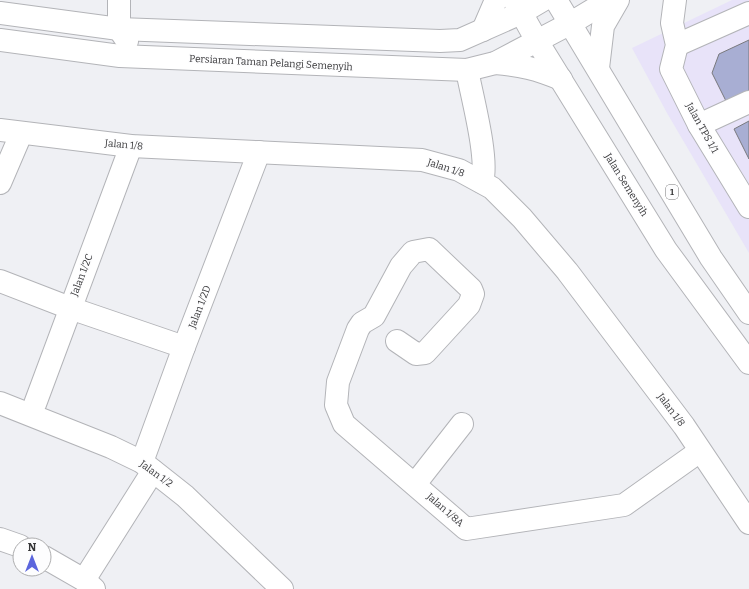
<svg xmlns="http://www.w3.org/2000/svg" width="749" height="589" font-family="Bitter,serif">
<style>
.commercial{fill:#e8e3f9}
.building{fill:#a8aed3;stroke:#79797d}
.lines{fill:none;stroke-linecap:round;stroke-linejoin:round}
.minor-casing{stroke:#b3b4b8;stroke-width:24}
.major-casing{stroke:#b3b4b8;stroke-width:24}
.minor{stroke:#fff;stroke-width:22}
.major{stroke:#fff;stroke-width:22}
.labels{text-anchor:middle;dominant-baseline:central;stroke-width:3;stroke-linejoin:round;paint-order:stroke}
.shield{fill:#fdfdfe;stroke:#727274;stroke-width:1}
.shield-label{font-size:9px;font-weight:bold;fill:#373739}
.street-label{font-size:10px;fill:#373739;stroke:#fdfdfe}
</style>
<rect width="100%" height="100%" fill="#eff0f4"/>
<path class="commercial" d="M 732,0 L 749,0 L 749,253 L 667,113 L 632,48 Z"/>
<g class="building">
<path d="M 749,40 L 749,98 L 729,107 L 712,73 L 719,54 Z"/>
<path d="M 749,121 L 749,159 L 734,129 Z"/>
</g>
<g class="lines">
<defs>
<g id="minor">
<path d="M 119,0 L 119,29 L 127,41"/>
<path d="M 675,0 L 672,23 L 677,45 L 671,69 L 699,125 L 749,207"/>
<path d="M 0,13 L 119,29 L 440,41 L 460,40 L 521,13 L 543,0"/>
<path d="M 0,40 L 120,56 L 467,70 L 495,63 L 571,23 L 609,0"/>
<path d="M 677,45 L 749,13"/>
<path d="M 467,70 C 472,97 489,159 482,182"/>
<path d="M 699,125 L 749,102"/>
<path d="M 0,130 L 131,146 L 422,160 L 459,170 L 492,188 L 522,218 L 567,271 L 684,426 L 749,523"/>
<path d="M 0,183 L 21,134"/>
<path d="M 0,281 L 70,308 L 184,347"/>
<path d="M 397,341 L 416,354 L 425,353 L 469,305 L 473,294 L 471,289 L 429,249 L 413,252 L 401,266 L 374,316 L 362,323 L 358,329 L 338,382 L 336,405 L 344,424 L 466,529 L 624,505 L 700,451"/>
<path d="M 0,403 L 111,447 L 142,462 L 185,496 L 282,589"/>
<path d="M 35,404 L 131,146"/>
<path d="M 142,462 L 184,347 L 259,152"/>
<path d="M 415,484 L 462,424"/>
<path d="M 0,539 L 20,546"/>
<path d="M 44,557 L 84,580 L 94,589"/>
<path d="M 84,580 L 153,471"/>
</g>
<g id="major">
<path d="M 514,0 L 537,41 L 666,250 L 749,363"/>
<path d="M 556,0 L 711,258 L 749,313"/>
<path d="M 483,30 L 496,0"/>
<path d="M 495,63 C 521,65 537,69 561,79"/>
<path d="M 598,68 L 603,26 L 618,0"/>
</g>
</defs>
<use href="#minor" class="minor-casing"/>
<use href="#major" class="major-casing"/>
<use href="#minor" class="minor"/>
<use href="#major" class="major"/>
</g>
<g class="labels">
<rect class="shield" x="666" y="185" width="12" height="14" rx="3"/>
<g class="shield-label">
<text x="672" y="192">1</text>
</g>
<g class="street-label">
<text transform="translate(271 63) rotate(3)">Persiaran Taman Pelangi Semenyih</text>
<text transform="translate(702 128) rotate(61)">Jalan TPS 1/1</text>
<text transform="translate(124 145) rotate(5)">Jalan 1/8</text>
<text transform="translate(446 168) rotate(18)">Jalan 1/8</text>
<text transform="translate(626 185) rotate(58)">Jalan Semenyih</text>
<text transform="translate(82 275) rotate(-69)">Jalan 1/2C</text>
<text transform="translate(200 307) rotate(-69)">Jalan 1/2D</text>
<text transform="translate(671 410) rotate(53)">Jalan 1/8</text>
<text transform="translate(156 474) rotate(36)">Jalan 1/2</text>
<text transform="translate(445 510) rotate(41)">Jalan 1/8A</text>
</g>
</g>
<g transform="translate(32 557)"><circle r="19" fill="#fdfdfe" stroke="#aeaeaf"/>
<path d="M0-3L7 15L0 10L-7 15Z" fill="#5b65dd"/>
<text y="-6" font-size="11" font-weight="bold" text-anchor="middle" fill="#373739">N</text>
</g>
</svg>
